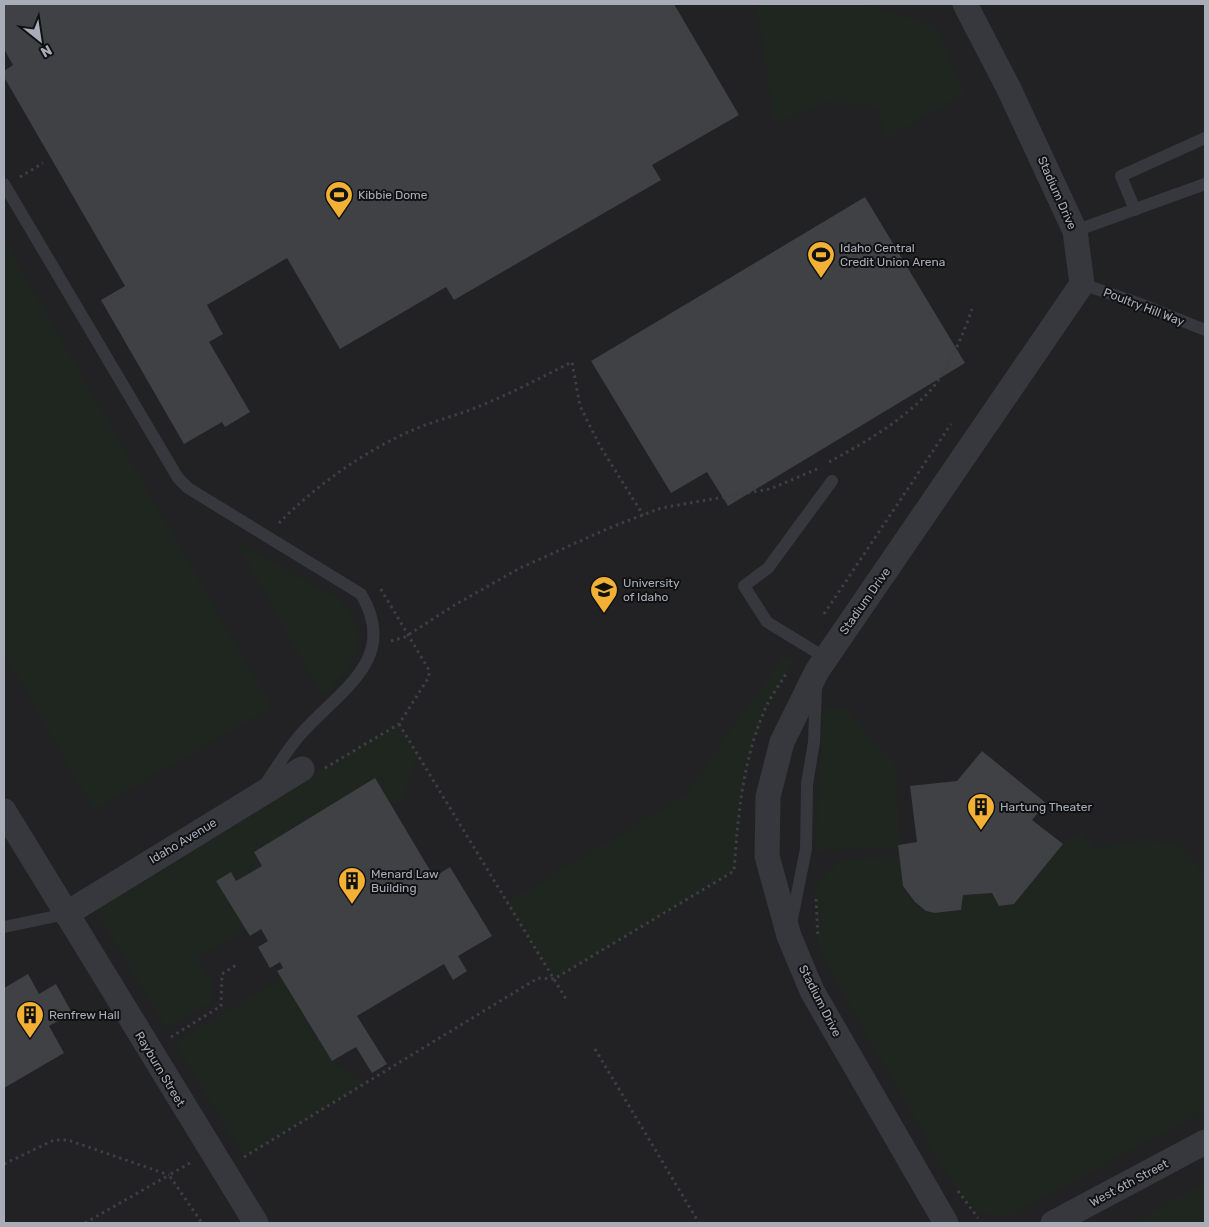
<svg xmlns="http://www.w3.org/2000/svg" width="1209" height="1227" font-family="Rubik,sans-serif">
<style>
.built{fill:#222225}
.green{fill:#1e261f}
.building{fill:#404145}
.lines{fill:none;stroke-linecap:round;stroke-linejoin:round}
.path{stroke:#3d3f44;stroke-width:3;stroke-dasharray:2.5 4;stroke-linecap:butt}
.service{stroke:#37383d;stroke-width:12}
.minor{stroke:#37383d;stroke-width:25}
.labels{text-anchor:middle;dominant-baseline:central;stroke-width:4;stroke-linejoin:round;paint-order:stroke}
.street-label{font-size:12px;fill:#a8adb8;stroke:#111113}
.poi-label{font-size:12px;fill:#a8adb8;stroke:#111113;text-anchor:start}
</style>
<rect width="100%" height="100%" fill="#161618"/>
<rect class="built" x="4" y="4" width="1201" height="1219"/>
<g class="green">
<path d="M 756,4 L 864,4 L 936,26 L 964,93 L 887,139 L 877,107 L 825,102 L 775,124 Z"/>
<path d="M 4,240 L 272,707 L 94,810 L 4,653 Z"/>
<path d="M 236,541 L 341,601 L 353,619 L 360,640 L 347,671 L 322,697 Z"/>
<path d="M 784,655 L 794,661 C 783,678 770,696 763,714 C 742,765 738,817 734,871 L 554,979 L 507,902 L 685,795 Z"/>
<path d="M 841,707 L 847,710 L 897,767 L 899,847 L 815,851 L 823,709 Z"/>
<path d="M 399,724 L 418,755 L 403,800 L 391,806 L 375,779 L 254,852 L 262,866 L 236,881 L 231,872 L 246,929 L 197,959 L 213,982 L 210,1003 L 167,1030 L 100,917 L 101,906 L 218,831 Z"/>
<path d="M 1082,833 L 1094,848 L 1143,840 L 1179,844 L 1205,876 L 1205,1110 L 1008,1217 C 977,1217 970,1206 952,1183 L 818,949 L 816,886 L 843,859 L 900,856 C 902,877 906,910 933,913 C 942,914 952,911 961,910 L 963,895 L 992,893 L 999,906 L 1014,904 L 1063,844 Z"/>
<path d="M 281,978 L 332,1061 L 364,1083 L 244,1157 L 175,1043 Z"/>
<path d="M 1202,1184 L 1205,1189 L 1205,1223 L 1132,1223 Z"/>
</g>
<g class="building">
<path d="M 4,4 L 674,4 L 739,115 L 652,165 L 661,180 L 454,300 L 446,287 L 340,349 L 287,258 L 207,305 L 223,334 L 209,342 L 250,412 L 225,427 L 222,422 L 184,444 L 101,300 L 125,286 L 4,77 L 4,71 L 13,65 L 4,49 Z"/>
<path d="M 865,197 L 965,363 L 728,506 L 707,472 L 671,493 L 591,361 Z"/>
<path d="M 982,751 L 1046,803 L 1032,820 L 1063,844 L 1014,904 L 999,906 L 992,893 L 963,895 L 961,910 L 934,913 L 926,911 L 915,902 L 903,886 L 898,845 L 917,842 L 910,786 L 957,781 Z"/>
<path d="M 375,778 L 434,877 L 450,867 L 492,936 L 458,956 L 467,971 L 453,980 L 444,964 L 357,1016 L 387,1064 L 372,1073 L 356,1047 L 332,1061 L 277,971 L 283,968 L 280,962 L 270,968 L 258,947 L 268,941 L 261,929 L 250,936 L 216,881 L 231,872 L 236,881 L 262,866 L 254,852 Z"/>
<path d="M 28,974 L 39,994 L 56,984 L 72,1013 L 49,1026 L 64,1053 L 4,1088 L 4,988 Z"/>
</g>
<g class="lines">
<g class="path">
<path d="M 20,177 L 43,163"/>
<path d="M 829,462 C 864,443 899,423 927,394 C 947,374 963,335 972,309"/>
<path d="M 279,523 C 315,486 366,450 413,430 C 433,421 455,416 475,408 C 508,395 540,378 572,362 L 580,406 L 600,446 L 643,515"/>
<path d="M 824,614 L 951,424"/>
<path d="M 391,641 L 405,637 L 453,606 L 520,568 L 609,528 L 661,508 L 770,489 L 817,469"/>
<path d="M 399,724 L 566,999"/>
<path d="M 325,768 L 399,724 L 429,677 L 429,670 L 379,586"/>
<path d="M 816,899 L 818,937"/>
<path d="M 171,1037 L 221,1006 L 222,974 L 236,965"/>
<path d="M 595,1049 L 699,1223"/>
<path d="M 244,1157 L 538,978 L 554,979 L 734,871 C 738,817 742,765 763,714 C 768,700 778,687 786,674"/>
<path d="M 190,1163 L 169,1175 L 202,1223"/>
<path d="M 4,1164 L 54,1140 L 68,1140 L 169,1175"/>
<path d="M 958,1191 L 978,1218"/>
<path d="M 85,1223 L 169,1175"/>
</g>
<g class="service">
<path d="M 4,184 L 178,478 L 188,488 L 361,594 C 400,659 340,690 300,735 C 287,750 276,768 265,785"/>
<path d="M 1135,210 L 1121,176 L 1205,138"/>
<path d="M 1075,231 L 1205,184"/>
<path d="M 1082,284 L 1143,305 L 1205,330"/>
<path d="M 826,658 L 767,622 L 744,586 L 768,568 L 832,481"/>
<path d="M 791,924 L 806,849 L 807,784 L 814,742 L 816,686"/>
<path d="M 4,927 L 66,914"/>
</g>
<g class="minor">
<path d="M 4,811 L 256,1223"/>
<path d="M 66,914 L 302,769"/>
<path d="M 946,1223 L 812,991 L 789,936 L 767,856 L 768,797 L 782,742 L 817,671 L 1082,284 L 1075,231 L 1009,89 L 965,4"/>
<path d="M 1053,1223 L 1205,1142"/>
</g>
</g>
<defs>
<symbol id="stadium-pin" viewBox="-11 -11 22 30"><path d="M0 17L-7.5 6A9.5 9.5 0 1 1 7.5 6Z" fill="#f2b134" stroke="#111113"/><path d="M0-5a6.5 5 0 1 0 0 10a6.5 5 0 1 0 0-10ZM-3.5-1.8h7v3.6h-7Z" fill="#111"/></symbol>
<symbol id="university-pin" viewBox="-11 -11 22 30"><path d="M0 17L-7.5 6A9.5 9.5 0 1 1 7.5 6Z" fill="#f2b134" stroke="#111113"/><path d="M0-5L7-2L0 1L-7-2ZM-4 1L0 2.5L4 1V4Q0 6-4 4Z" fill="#111"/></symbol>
<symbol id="building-pin" viewBox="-11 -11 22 30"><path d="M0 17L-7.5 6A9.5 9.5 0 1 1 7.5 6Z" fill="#f2b134" stroke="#111113"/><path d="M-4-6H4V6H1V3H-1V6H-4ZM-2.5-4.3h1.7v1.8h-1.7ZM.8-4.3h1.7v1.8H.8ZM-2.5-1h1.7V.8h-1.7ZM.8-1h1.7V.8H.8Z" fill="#111"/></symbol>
</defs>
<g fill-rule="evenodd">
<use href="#stadium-pin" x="323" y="179" width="32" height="43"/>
<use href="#stadium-pin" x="805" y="239" width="32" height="43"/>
<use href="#university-pin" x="588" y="574" width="32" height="43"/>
<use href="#building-pin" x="965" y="791" width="32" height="43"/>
<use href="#building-pin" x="336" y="865" width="32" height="43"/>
<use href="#building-pin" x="14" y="999" width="32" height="43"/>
</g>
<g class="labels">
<g class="street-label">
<text transform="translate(1057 193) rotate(66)">Stadium Drive</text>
<text transform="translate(1144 307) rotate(21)">Poultry Hill Way</text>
<text transform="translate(865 601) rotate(-55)">Stadium Drive</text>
<text transform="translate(183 841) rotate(-31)">Idaho Avenue</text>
<text transform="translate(820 1001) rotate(63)">Stadium Drive</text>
<text transform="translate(160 1069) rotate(59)">Rayburn Street</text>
<text transform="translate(1129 1183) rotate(-28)">West 6th Street</text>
</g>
<g class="poi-label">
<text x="358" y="195">Kibbie Dome</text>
<text x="840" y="248">Idaho Central<tspan x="840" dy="14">Credit Union Arena</tspan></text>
<text x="623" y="583">University<tspan x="623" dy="14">of Idaho</tspan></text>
<text x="1000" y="807">Hartung Theater</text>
<text x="371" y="874">Menard Law<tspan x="371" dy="14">Building</tspan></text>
<text x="49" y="1015">Renfrew Hall</text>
</g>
</g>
<rect width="1209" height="1227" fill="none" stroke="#a8adb8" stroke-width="10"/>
<g transform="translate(40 40) rotate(150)" stroke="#111113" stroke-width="4" paint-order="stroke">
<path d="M0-4L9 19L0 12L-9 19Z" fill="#a8adb8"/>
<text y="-8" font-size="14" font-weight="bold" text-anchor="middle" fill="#a8adb8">N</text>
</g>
</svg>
